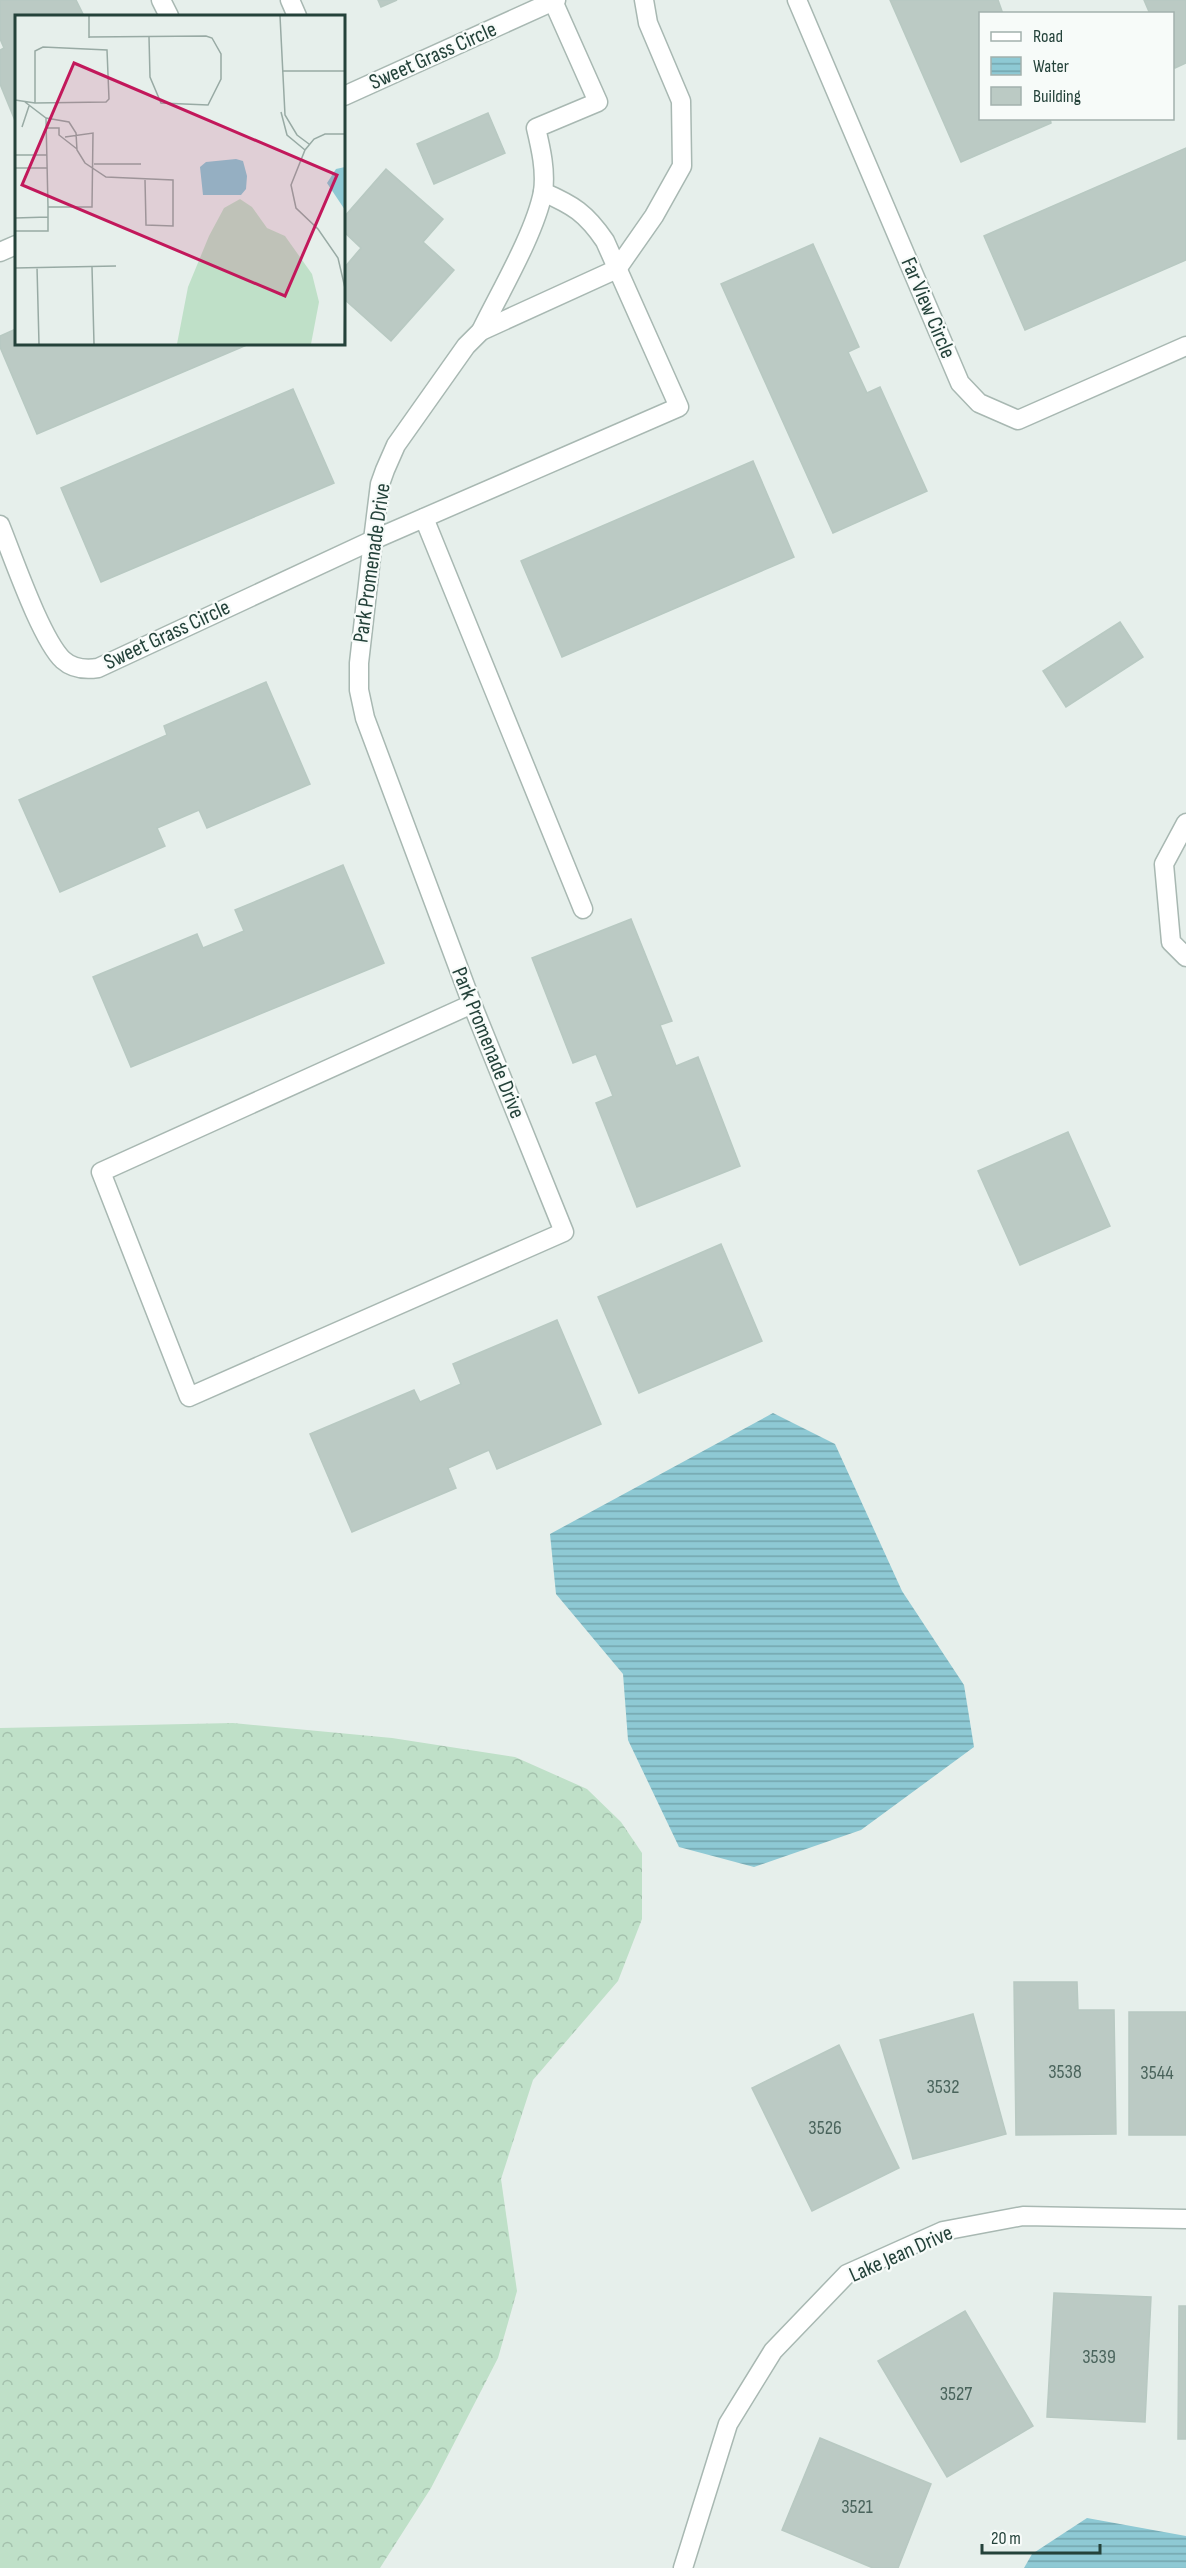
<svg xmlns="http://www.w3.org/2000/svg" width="1186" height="2568" font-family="'Sofia Sans Condensed',sans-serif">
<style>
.forest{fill:url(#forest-crowns)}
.water{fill:url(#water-rules)}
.building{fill:#bbcac4;stroke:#b8c9c2;stroke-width:1.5}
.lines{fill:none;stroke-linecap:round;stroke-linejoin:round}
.minor-casing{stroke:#a8b8b2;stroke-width:21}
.minor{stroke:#fff;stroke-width:18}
.labels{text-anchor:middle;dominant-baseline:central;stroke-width:4.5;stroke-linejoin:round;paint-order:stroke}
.number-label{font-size:20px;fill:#4a645c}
.street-label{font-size:22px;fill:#24423a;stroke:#f7fbf9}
.inset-road{fill:none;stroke:#98aaa4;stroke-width:1.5}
.view{fill:#c2185b;fill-opacity:0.15;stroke:#c2185b;stroke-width:3}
.inset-edge{fill:none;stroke:#24423a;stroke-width:3}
</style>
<defs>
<pattern id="forest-crowns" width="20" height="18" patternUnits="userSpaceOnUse" patternTransform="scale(1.5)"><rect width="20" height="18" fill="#bfe0c8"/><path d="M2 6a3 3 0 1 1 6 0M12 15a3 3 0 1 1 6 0" fill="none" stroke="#a4c1ad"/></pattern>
<pattern id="water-rules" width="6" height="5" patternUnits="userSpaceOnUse" patternTransform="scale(1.5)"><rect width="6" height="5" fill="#8ec9d4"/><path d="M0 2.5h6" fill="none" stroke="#74a5ad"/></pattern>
</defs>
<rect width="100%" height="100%" fill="#e6efeb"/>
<path class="forest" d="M 233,1723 L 392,1738 L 515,1757 L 587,1789 L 621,1822 L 642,1853 L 642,1919 L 618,1981 L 533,2080 L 501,2179 L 517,2291 L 498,2358 L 431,2488 L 380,2568 L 0,2568 L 0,1728 Z"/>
<g class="water">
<path d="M 773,1413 L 835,1444 L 902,1591 L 964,1685 L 974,1747 L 861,1830 L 754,1867 L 679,1847 L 628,1740 L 623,1674 L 556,1594 L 550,1534 Z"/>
<path d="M 1087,2518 L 1186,2536 L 1186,2568 L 1024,2568 L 1032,2554 Z"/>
</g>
<g class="building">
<path d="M 0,0 L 76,0 L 84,16 L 16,16 L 16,123 L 0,84 L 0,50 L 4,48 L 0,39 Z"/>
<path d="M 378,0 L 397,0 L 381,7 Z"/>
<path d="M 890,0 L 998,0 L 1003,14 L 980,14 L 980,118 L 1050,118 L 1051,123 L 961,162 Z"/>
<path d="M 1144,0 L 1186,0 L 1186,63 L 1175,68 L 1172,63 L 1172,14 L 1150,14 Z"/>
<path d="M 488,113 L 505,153 L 434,184 L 417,144 Z"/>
<path d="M 1186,148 L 1186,260 L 1025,330 L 984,236 Z"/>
<path d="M 386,169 L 443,219 L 423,242 L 454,270 L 391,341 L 344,299 L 344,268 L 361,248 L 344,232 L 344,217 Z"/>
<path d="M 813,244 L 859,347 L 848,352 L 867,393 L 880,387 L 927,491 L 833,533 L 721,284 Z"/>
<path d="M 16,329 L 16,344 L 249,344 L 37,434 L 0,347 L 0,336 Z"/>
<path d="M 293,389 L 334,483 L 101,582 L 61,488 Z"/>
<path d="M 753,461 L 794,557 L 562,657 L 521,561 Z"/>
<path d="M 1120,622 L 1143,657 L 1066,707 L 1043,671 Z"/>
<path d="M 266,682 L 310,784 L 207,828 L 199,810 L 157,828 L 165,846 L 60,892 L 19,800 L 167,735 L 164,726 Z"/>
<path d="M 343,865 L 384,963 L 131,1067 L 93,977 L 197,934 L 203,948 L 244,931 L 235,910 Z"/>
<path d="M 631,919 L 672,1021 L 660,1025 L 676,1066 L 698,1057 L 740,1166 L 637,1207 L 596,1103 L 613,1096 L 596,1054 L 573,1063 L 532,958 Z"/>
<path d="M 1068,1132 L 1110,1226 L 1020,1265 L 978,1171 Z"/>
<path d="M 721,1244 L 762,1341 L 639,1393 L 598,1297 Z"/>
<path d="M 557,1320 L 601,1424 L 497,1469 L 489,1450 L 448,1468 L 456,1488 L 352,1532 L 310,1434 L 414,1390 L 420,1402 L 461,1384 L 453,1364 Z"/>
<path d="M 1014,1982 L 1077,1982 L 1078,2010 L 1114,2010 L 1116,2134 L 1016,2135 Z"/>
<rect x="1129" y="2012" width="57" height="123"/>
<path d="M 973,2014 L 1006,2134 L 913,2159 L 880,2040 Z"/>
<path d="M 839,2045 L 899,2168 L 812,2211 L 752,2088 Z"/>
<path d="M 1054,2293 L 1151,2297 L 1145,2422 L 1047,2417 Z"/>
<path d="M 1179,2306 L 1186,2306 L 1186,2439 L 1178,2439 Z"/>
<path d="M 965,2311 L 1033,2426 L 947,2477 L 878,2361 Z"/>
<path d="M 820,2438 L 931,2484 L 898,2568 L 873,2568 L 782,2530 Z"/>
</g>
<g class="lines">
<defs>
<g id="minor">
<path d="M 161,0 L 169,16"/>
<path d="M 290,0 L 297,16"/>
<path d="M 797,0 L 960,383 L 979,403 L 1018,420 L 1186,346"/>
<path d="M 344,96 L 556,0"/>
<path d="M 0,252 L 16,245"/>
<path d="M 481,331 C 500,292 535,233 543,192 C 546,171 541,149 536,128 L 598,102 L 553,1"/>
<path d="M 424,518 L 583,909"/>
<path d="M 0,525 C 13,557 41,639 63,660 C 73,669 85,670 98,668 L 373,540 L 679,407 L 605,241 C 586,213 573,205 543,192"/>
<path d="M 1186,823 L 1164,864 L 1171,942 L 1186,957"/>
<path d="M 472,1004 L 101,1172 L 189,1397 L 564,1232 L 472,1004 L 365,718 L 359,690 L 359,663 L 373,540 L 380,484 L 385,470 L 396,445 L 466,346 L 481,331 L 617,269 L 654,216 L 682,166 L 681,101 L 648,23 L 644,0"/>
<path d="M 683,2568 L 728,2424 L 773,2351 L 847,2274 L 943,2231 L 1023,2216 L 1186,2219"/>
</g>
</defs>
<use href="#minor" class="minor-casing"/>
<use href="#minor" class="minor"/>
</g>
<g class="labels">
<g class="number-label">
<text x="1065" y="2072">3538</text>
<text x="1157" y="2073">3544</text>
<text x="943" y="2087">3532</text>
<text x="825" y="2128">3526</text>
<text x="1099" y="2357">3539</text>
<text x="956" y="2394">3527</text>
<text x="857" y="2507">3521</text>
</g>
<g class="street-label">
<text transform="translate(433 56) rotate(-24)">Sweet Grass Circle</text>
<text transform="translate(928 308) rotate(67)">Far View Circle</text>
<text transform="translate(372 563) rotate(-82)">Park Promenade Drive</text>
<text transform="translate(167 635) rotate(-25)">Sweet Grass Circle</text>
<text transform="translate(488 1043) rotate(68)">Park Promenade Drive</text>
<text transform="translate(901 2254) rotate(-24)">Lake Jean Drive</text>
</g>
</g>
<g transform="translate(15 15)">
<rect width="330" height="330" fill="#e6efeb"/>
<path d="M 225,184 L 237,192 L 252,213 L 270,221 L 297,259 L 304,287 L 296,329 L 162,329 L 173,272 L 194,221 L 209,193 Z" fill="#bfe0c8"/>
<path d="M 221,144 L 228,146 L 232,161 L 231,174 L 226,180 L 188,180 L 185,152 L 191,147 ZM 330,152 L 330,195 L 312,168 L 321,154 Z" fill="#8ec9d4"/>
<path class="inset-road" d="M 74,1 L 74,23M 265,1 L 270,100 L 282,120 L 294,129M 74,22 L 191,21 L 197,23 L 206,39 L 206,64 L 193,90 L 146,88 L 135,62 L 134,22M 267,56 L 330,56M 0,85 L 20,88 L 91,87 L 94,84 L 92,35 L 28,32 L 20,36 L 20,88M 10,87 L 31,103 L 54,107 L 61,118 L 62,135 L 70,148 L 91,162 L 158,165 L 158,211 L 131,210 L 130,165M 266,97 L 272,120 L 290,135M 31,103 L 33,192 L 77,192 L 78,118 L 50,122M 7,112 L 14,91M 31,113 L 44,113 L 44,120 L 62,134M 330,119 L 310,119 L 299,124 L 290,135 L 276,170 L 281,193 L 303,214 L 323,243 L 330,273M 0,140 L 32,140M 79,149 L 126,149M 0,153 L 32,153M 0,203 L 33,202M 0,216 L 33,216 L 33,192M 22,252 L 24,329M 77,252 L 79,329M 0,253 L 101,251M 329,329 L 330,283"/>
<path class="view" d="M 59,48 L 322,160 L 270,281 L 7,170 Z"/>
<rect width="330" height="330" class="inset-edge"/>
</g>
<rect x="979" y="12" width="195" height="108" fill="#f7fbf9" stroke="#a3b1ad" stroke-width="1.5"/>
<rect x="991" y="32" width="30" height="9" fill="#ffffff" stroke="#a3b1ad" stroke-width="1.5"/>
<text x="1033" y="42" font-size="18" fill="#24423a">Road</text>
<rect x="991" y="57" width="30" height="18" fill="url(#water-rules)" stroke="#a3b1ad" stroke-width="1.5"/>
<text x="1033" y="72" font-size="18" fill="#24423a">Water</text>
<rect x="991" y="87" width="30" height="18" fill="#bbcac4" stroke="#a3b1ad" stroke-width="1.5"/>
<text x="1033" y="102" font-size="18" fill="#24423a">Building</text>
<path d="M982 2544v9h118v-9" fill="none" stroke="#24423a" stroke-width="3"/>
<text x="991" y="2544" font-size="18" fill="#24423a" stroke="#f7fbf9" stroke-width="4.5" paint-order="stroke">20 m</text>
</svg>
